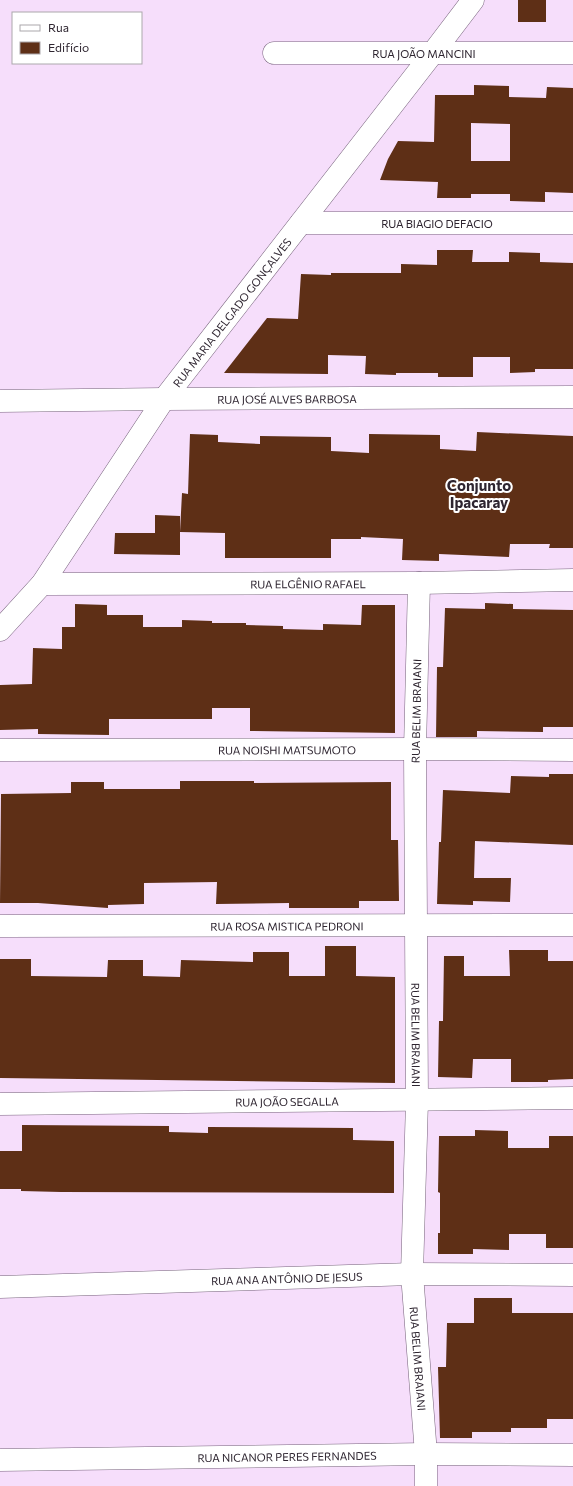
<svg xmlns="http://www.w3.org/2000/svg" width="573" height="1486" font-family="Commissioner,sans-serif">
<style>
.building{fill:#5e2f16;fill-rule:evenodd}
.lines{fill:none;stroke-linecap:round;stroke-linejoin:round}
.minor-casing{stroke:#77637c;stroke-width:23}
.minor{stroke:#fff;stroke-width:22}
.labels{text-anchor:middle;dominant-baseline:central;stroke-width:4;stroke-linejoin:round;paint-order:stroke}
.street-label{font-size:11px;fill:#2e2530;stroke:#fff}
.district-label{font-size:15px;font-weight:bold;fill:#2e2530;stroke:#fff}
</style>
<rect width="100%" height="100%" fill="#f6defb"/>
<g class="building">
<rect x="518" y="0" width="28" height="22"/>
<path d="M 474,85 L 509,86 L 509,97 L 546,98 L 547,87 L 573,88 L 573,193 L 545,192 L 545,202 L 510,201 L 510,194 L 471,194 L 471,198 L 437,198 L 438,182 L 380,180 L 388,159 L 398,141 L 434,142 L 435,95 L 474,95 ZM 471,123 L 510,124 L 510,161 L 471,161 Z"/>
<path d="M 437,250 L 473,250 L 472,262 L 509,262 L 509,252 L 540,253 L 540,262 L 573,263 L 573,369 L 535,369 L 535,372 L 510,373 L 510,357 L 473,357 L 473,377 L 438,377 L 438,373 L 396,373 L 396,375 L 365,374 L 366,356 L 328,355 L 328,374 L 224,373 L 267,318 L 298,319 L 301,274 L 331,275 L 331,273 L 401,273 L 401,264 L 437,265 Z"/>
<path d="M 477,432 L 573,436 L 573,548 L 549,548 L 550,544 L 510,544 L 509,557 L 439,554 L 439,561 L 402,560 L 403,539 L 361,537 L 361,539 L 331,539 L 331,558 L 225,558 L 225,533 L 180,532 L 182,493 L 188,494 L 190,434 L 218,435 L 218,442 L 260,444 L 260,436 L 331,437 L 331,451 L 369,453 L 369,434 L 440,435 L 440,449 L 476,451 Z"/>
<path d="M 155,515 L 180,516 L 180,555 L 114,554 L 115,533 L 155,533 Z"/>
<path d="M 485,603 L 513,604 L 513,609 L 573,610 L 573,727 L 543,727 L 543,732 L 477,731 L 477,737 L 436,737 L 437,667 L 443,667 L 445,608 L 485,609 Z"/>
<path d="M 75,604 L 107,605 L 107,615 L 143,615 L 143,627 L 182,627 L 182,620 L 212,621 L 212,623 L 246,623 L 246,625 L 283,626 L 283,629 L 323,630 L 323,624 L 361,625 L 362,605 L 395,605 L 395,733 L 250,731 L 250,708 L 212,708 L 212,719 L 109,719 L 109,735 L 38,734 L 38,729 L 0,730 L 0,685 L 32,684 L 33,648 L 62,649 L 62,627 L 75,627 Z"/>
<path d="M 549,774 L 573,774 L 573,845 L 475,841 L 474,878 L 511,878 L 510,902 L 473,901 L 473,905 L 437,904 L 439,842 L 441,842 L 443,790 L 510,793 L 511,776 L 549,777 Z"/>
<path d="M 180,781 L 254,781 L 254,783 L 391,782 L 391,840 L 398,840 L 399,901 L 359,901 L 359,908 L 289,908 L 289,903 L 216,904 L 217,882 L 144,883 L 144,904 L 108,905 L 108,908 L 38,903 L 0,903 L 1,794 L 71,793 L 71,782 L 104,782 L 104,789 L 180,789 Z"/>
<path d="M 325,946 L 356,946 L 356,976 L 395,977 L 395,1083 L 0,1078 L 0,959 L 31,959 L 31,976 L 107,977 L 108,960 L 143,960 L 143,976 L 180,977 L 181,960 L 253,962 L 253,952 L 289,952 L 289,976 L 325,976 Z"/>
<path d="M 509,950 L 548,950 L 548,961 L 573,961 L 573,1079 L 548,1080 L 548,1082 L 511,1082 L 511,1059 L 473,1059 L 472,1078 L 438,1077 L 439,1021 L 443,1021 L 444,956 L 464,956 L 464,976 L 510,976 Z"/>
<path d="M 22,1125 L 169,1126 L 169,1132 L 208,1133 L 208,1127 L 353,1128 L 353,1140 L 394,1141 L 394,1193 L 61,1192 L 21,1191 L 21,1189 L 0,1189 L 0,1151 L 22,1151 Z"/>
<path d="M 475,1130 L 508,1131 L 508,1148 L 549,1148 L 549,1136 L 573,1136 L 573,1248 L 546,1248 L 546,1234 L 509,1234 L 509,1250 L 473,1249 L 473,1254 L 438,1254 L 438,1233 L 440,1233 L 440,1193 L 438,1192 L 439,1136 L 475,1136 Z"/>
<path d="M 474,1298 L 512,1298 L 512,1313 L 573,1313 L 573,1419 L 547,1419 L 547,1428 L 511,1428 L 511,1432 L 472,1432 L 472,1438 L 440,1438 L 438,1367 L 446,1367 L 447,1323 L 474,1323 Z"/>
</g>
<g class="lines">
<defs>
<g id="minor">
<path id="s1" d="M 274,53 L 573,53"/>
<path id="s2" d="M 301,223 L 573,223"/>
<path id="s3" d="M 0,401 L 164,399 L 573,397"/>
<path id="s4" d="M 419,583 L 415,749 L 417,1101 L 412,1274 L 426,1454 L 426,1486"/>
<path id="s5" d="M 42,584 L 419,583 L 573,580"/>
<path id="s6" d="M 0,630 L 42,584 L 164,399 L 432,54 L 473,0"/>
<path id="s7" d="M 0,750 L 415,749 L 573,750"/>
<path id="s8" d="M 0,926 L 573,925"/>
<path id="s9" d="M 0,1104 L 573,1098"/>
<path id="s10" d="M 0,1287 L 412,1274 L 573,1275"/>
<path id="s11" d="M 0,1460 L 426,1454 L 573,1455"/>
</g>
</defs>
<use href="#minor" class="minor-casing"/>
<use href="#minor" class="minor"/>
</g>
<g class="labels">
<g class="street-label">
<text stroke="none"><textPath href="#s1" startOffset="150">RUA JOÃO MANCINI</textPath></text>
<text stroke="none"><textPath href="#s2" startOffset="136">RUA BIAGIO DEFACIO</textPath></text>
<text stroke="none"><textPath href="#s6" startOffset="394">RUA MARIA DELGADO GONÇALVES</textPath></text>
<text stroke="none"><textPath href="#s3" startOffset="287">RUA JOSÉ ALVES BARBOSA</textPath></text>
<text stroke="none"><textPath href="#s5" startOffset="266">RUA ELGÊNIO RAFAEL</textPath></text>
<text transform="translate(416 711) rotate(-89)">RUA BELIM BRAIANI</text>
<text stroke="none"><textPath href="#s7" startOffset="287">RUA NOISHI MATSUMOTO</textPath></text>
<text stroke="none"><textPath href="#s8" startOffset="287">RUA ROSA MISTICA PEDRONI</textPath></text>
<text stroke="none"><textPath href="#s4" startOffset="452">RUA BELIM BRAIANI</textPath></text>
<text stroke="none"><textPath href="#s9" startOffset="287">RUA JOÃO SEGALLA</textPath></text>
<text stroke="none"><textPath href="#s10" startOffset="287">RUA ANA ANTÔNIO DE JESUS</textPath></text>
<text stroke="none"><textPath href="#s4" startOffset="776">RUA BELIM BRAIANI</textPath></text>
<text stroke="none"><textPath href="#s11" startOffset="287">RUA NICANOR PERES FERNANDES</textPath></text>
</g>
<g class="district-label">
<text x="479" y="485">Conjunto<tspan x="479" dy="17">Ipacaray</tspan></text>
</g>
</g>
<rect x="12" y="12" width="130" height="52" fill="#ffffff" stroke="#aba8ac"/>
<rect x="20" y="25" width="20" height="6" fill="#ffffff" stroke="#aba8ac"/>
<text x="48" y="32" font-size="12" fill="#2e2530">Rua</text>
<rect x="20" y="42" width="20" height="12" fill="#5e2f16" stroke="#aba8ac"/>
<text x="48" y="52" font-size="12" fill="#2e2530">Edifício</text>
</svg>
